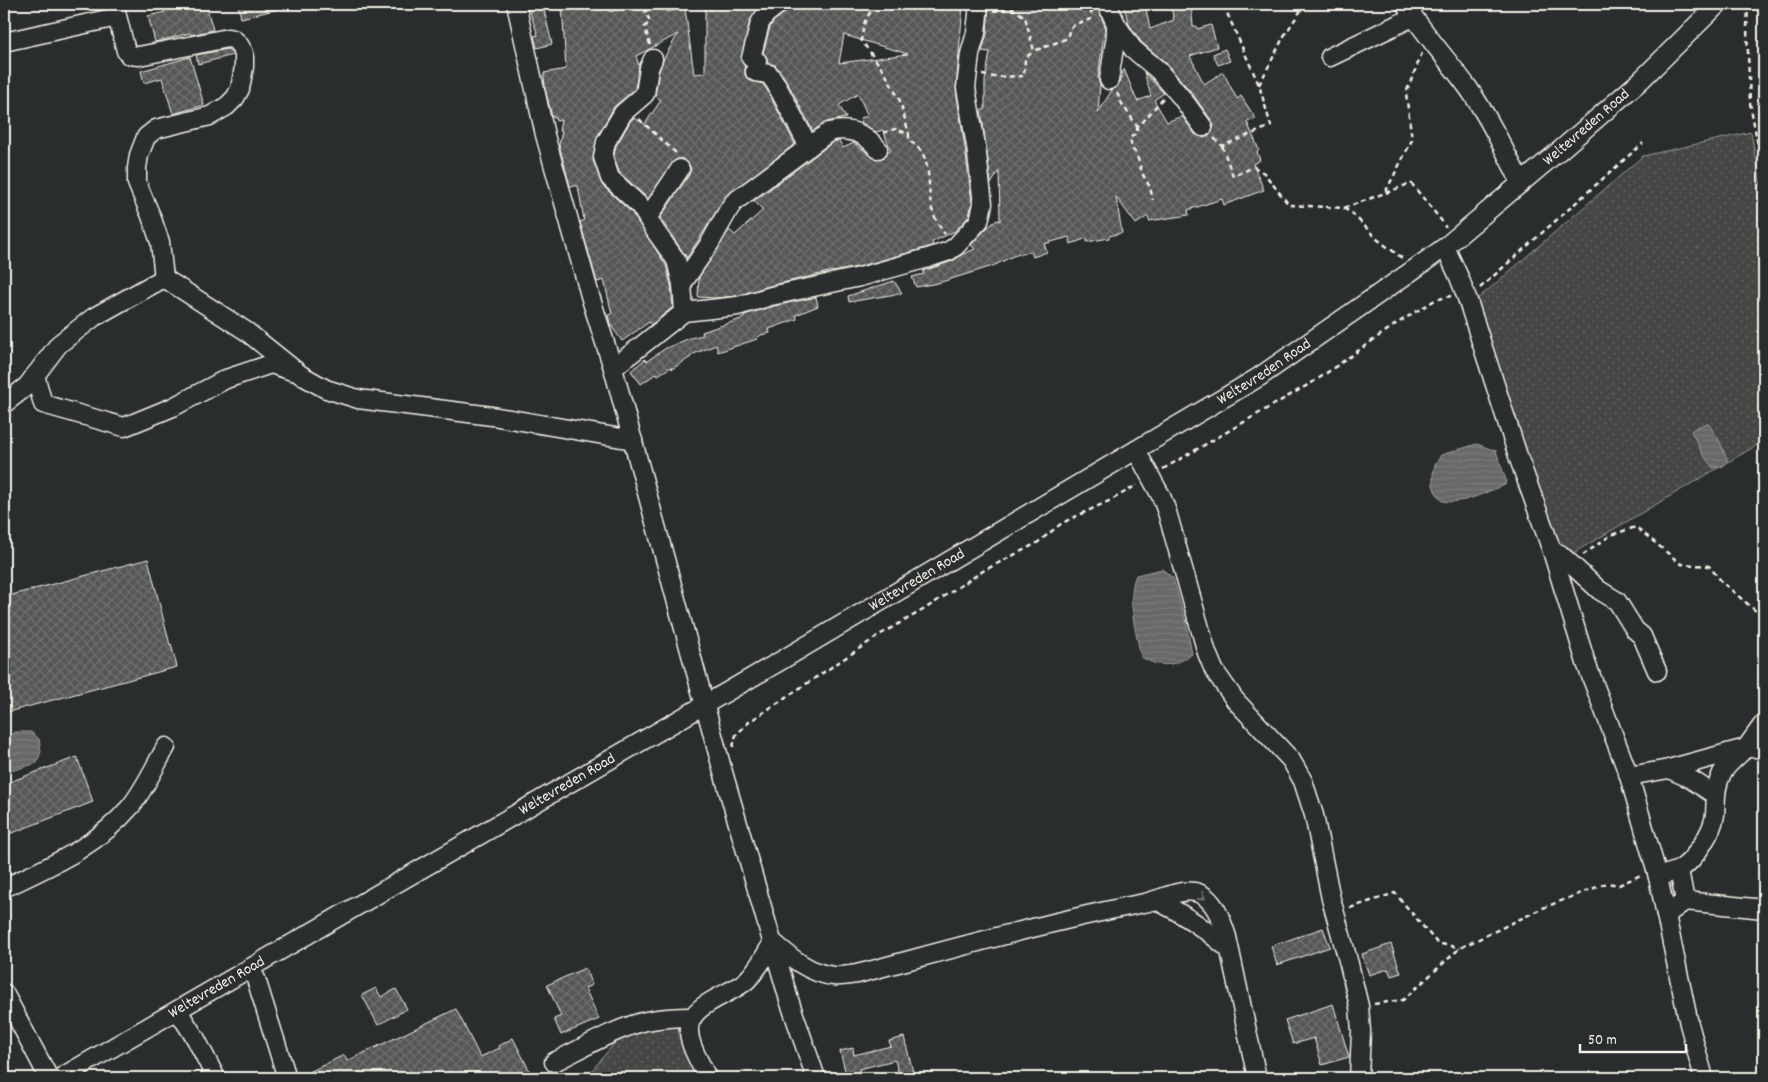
<svg xmlns="http://www.w3.org/2000/svg" width="1768" height="1082" font-family="Dekko,sans-serif">
<style>
.grass{fill:url(#grass-dots);stroke:#9c9c96}
.water{fill:url(#water-rules);stroke:#9f9f9a}
.building{fill:url(#building-cross-hatch);stroke:#f4f1e8;fill-rule:evenodd}
.lines{fill:none;stroke-linecap:round;stroke-linejoin:round}
.minor-casing{stroke:#f4f1e8;stroke-width:21}
.path{stroke:#f4f1e8;stroke-width:2.5;stroke-dasharray:5 4;stroke-linecap:butt}
.minor{stroke:#2a2d2e;stroke-width:18}
.oneway{stroke:#71726f}
.labels{text-anchor:middle;dominant-baseline:central;stroke-width:5;stroke-linejoin:round;paint-order:stroke}
.street-label{font-size:16px;fill:#f4f1e8;stroke:#2a2d2e}
</style>
<defs>
<pattern id="grass-dots" width="8" height="8" patternUnits="userSpaceOnUse" patternTransform="scale(1.25)"><rect width="8" height="8" fill="#444645"/><path d="M2 2h.1M6 6h.1" fill="none" stroke="#606160" stroke-width="1.8" stroke-linecap="round"/></pattern>
<pattern id="water-rules" width="6" height="5" patternUnits="userSpaceOnUse" patternTransform="scale(1.25)"><rect width="6" height="5" fill="#676866"/><path d="M0 2.5h6" fill="none" stroke="#7d7e7c"/></pattern>
<pattern id="building-cross-hatch" width="8" height="8" patternUnits="userSpaceOnUse" patternTransform="scale(1.25)"><rect width="8" height="8" fill="#555756"/><path d="M0 0l8 8M0 8l8-8" fill="none" stroke="#6e706e"/></pattern>
</defs>
<rect width="100%" height="100%" fill="#2a2d2e"/>
<filter id="ink" filterUnits="userSpaceOnUse"><feTurbulence type="fractalNoise" baseFrequency=".02" numOctaves="2"/><feDisplacementMap in="SourceGraphic" scale="10" xChannelSelector="R" yChannelSelector="G"/><feConvolveMatrix kernelMatrix="1 2 1 2 8 2 1 2 1" color-interpolation-filters="sRGB"/></filter>
<g filter="url(#ink)">
<g class="grass">
<path d="M 1751,132 L 1764,202 L 1764,441 L 1563,559 L 1474,302 L 1643,156 Z"/>
<path d="M 679,1022 L 679,1030 L 702,1078 L 586,1078 L 620,1036 Z"/>
</g>
<g class="water">
<path d="M 1708,423 L 1720,442 L 1728,462 L 1723,466 L 1713,468 L 1704,456 L 1691,431 L 1697,427 Z"/>
<path d="M 1477,444 L 1496,451 L 1506,480 L 1505,485 C 1485,492 1464,505 1442,501 L 1435,491 L 1433,485 L 1433,474 L 1435,465 L 1441,455 Z"/>
<path d="M 1162,569 L 1173,578 L 1186,622 L 1192,654 C 1175,667 1159,668 1141,657 C 1136,632 1126,599 1136,575 Z"/>
<path d="M 15,732 L 31,732 L 39,739 L 41,751 L 37,763 L 11,771 L 4,764 L 4,738 Z"/>
</g>
<g class="building">
<path d="M 163,4 L 206,4 L 213,30 L 191,35 L 190,33 L 155,42 L 148,16 L 165,12 Z"/>
<path d="M 238,4 L 282,4 L 283,8 L 241,18 Z"/>
<path d="M 527,4 L 539,4 L 540,7 L 543,6 L 552,44 L 537,48 L 534,36 L 538,35 Z"/>
<path d="M 578,4 L 606,4 L 610,12 L 636,4 L 664,4 L 667,12 L 685,8 L 694,74 L 705,73 L 705,4 L 762,4 L 750,20 L 741,61 L 745,67 L 745,75 L 748,80 L 763,84 L 767,90 L 795,144 L 726,196 L 687,258 L 660,218 L 689,175 L 691,169 L 689,164 L 681,158 L 675,160 L 648,199 L 619,172 L 614,156 L 616,146 L 631,120 L 634,118 L 645,124 L 661,100 L 655,96 L 659,71 L 664,58 L 678,34 L 636,56 L 639,66 L 635,89 L 614,107 L 597,137 L 593,160 L 602,185 L 632,213 L 666,265 L 671,286 L 673,307 L 651,325 L 649,322 L 622,341 L 610,324 L 608,315 L 612,314 L 604,280 L 597,282 L 580,222 L 584,220 L 578,186 L 570,186 L 559,145 L 562,131 L 559,131 L 561,120 L 556,121 L 555,117 L 552,117 L 545,88 L 544,73 L 566,69 L 562,5 Z"/>
<path d="M 789,4 L 833,4 L 835,9 L 855,4 L 891,4 L 892,8 L 914,5 L 963,4 L 956,90 L 965,148 L 972,203 L 969,216 L 955,231 L 932,242 L 933,245 L 925,248 L 857,267 L 833,272 L 833,271 L 769,286 L 736,296 L 715,298 L 698,297 L 699,277 L 729,230 L 735,235 L 763,210 L 754,201 L 833,142 L 839,141 L 843,148 L 854,143 L 875,159 L 885,157 L 888,151 L 891,151 L 883,130 L 876,132 L 862,123 L 860,118 L 868,116 L 858,94 L 839,105 L 846,118 L 827,122 L 813,131 L 785,78 L 775,65 L 767,63 L 767,57 L 763,53 L 770,27 L 774,21 L 786,12 ZM 844,35 L 908,54 L 839,63 Z"/>
<path d="M 989,4 L 1096,4 L 1105,26 L 1098,78 L 1100,85 L 1098,113 L 1112,90 L 1118,86 L 1124,69 L 1137,101 L 1151,96 L 1144,72 L 1164,93 L 1154,100 L 1167,122 L 1182,116 L 1195,134 L 1204,138 L 1209,136 L 1212,132 L 1214,126 L 1212,121 L 1191,92 L 1166,63 L 1141,42 L 1129,24 L 1123,4 L 1145,4 L 1150,29 L 1174,20 L 1170,4 L 1191,4 L 1193,26 L 1196,26 L 1197,29 L 1211,25 L 1217,47 L 1190,56 L 1204,84 L 1223,72 L 1237,99 L 1241,96 L 1256,119 L 1247,122 L 1259,150 L 1257,152 L 1260,160 L 1253,164 L 1264,190 L 1224,205 L 1222,199 L 1188,210 L 1189,215 L 1149,221 L 1148,216 L 1136,224 L 1116,197 L 1122,233 L 1109,236 L 1109,238 L 1087,242 L 1087,238 L 1071,244 L 1069,237 L 1044,244 L 1047,252 L 1033,257 L 1031,251 L 1020,255 L 1019,253 L 993,266 L 938,283 L 916,287 L 912,277 L 924,274 L 923,271 L 953,261 L 963,254 L 975,249 L 971,245 L 987,228 L 997,220 L 1000,221 L 999,171 L 991,184 L 981,110 L 985,110 L 985,81 L 990,52 L 982,51 L 987,34 Z"/>
<path d="M 228,49 L 233,55 L 198,64 L 196,55 Z"/>
<path d="M 1225,49 L 1230,61 L 1218,65 L 1213,54 Z"/>
<path d="M 190,57 L 204,105 L 173,114 L 162,78 L 144,83 L 141,71 Z"/>
<path d="M 894,281 L 902,293 L 849,302 L 848,296 Z"/>
<path d="M 816,297 L 818,306 L 796,315 L 797,319 L 769,329 L 770,333 L 761,335 L 757,338 L 757,339 L 718,352 L 716,345 L 691,355 L 691,357 L 672,369 L 671,367 L 658,375 L 657,373 L 641,384 L 631,371 L 645,359 L 647,361 L 666,348 L 690,338 L 703,335 L 702,332 L 744,318 L 744,315 L 774,306 Z"/>
<path d="M 148,559 L 170,645 L 171,644 L 177,667 L 4,713 L 4,597 Z"/>
<path d="M 77,757 L 93,802 L 4,836 L 4,784 Z"/>
<path d="M 1323,928 L 1330,947 L 1277,965 L 1271,946 Z"/>
<path d="M 1391,944 L 1401,973 L 1391,976 L 1388,969 L 1369,975 L 1362,954 Z"/>
<path d="M 585,968 L 592,985 L 585,988 L 599,1019 L 561,1035 L 554,1019 L 561,1016 L 547,985 Z"/>
<path d="M 376,988 L 381,997 L 396,989 L 407,1009 L 378,1025 L 362,995 Z"/>
<path d="M 1333,1004 L 1349,1057 L 1322,1065 L 1314,1038 L 1293,1044 L 1285,1020 Z"/>
<path d="M 456,1009 L 480,1057 L 500,1048 L 499,1046 L 513,1038 L 533,1078 L 297,1078 L 344,1055 L 347,1061 Z"/>
<path d="M 904,1037 L 913,1072 L 899,1076 L 895,1060 L 859,1069 L 861,1078 L 847,1078 L 840,1051 L 853,1048 L 854,1055 L 891,1046 L 889,1041 Z"/>
</g>
<g class="lines">
<defs>
<g id="minor">
<path d="M 114,4 L 126,51 L 129,55 L 139,56 L 228,38 L 233,39 L 238,43 L 244,53 L 244,67 L 240,89 L 235,98 L 227,106 L 210,116 L 156,129 L 146,137 L 139,155 L 137,168 L 137,183 L 151,216 L 160,242 L 164,278"/>
<path d="M 516,4 L 545,135 L 591,299 L 613,368 L 723,772 L 789,1000 L 816,1078"/>
<path d="M 779,4 L 766,14 L 760,23 L 751,58 L 757,61 L 755,72 L 769,74 L 776,84 L 809,147"/>
<path d="M 1107,4 L 1116,24 L 1133,49 L 1158,70 L 1182,98 L 1203,127"/>
<path d="M 1405,4 C 1424,34 1448,60 1469,89 C 1489,118 1505,151 1521,183"/>
<path d="M 4,42 L 117,17"/>
<path d="M 1330,57 L 1413,17"/>
<path d="M 653,59 L 649,68 L 645,94 L 623,113 L 606,142 L 603,157 L 610,178 L 640,206 L 656,232 L 676,260 L 682,284 L 684,312"/>
<path d="M 1109,80 L 1116,35 L 1116,24"/>
<path d="M 648,217 L 680,169"/>
<path d="M 1445,247 L 1459,277 L 1467,298 L 1519,459 L 1552,551 L 1586,663 L 1629,776 L 1658,877 L 1689,1024 L 1704,1078"/>
<path d="M 164,278 L 246,331 L 301,375 L 326,389 L 358,399 L 492,416 L 633,440"/>
<path d="M 682,284 L 710,243 L 729,209 L 734,202 L 829,132 C 850,127 865,133 878,149"/>
<path d="M 613,368 L 684,312 L 738,306 L 771,296 L 860,277 L 928,258 L 949,251 L 956,246 L 979,221 L 983,204 L 976,146 L 966,88 L 970,54 L 976,33 L 979,4"/>
<path d="M 35,375 L 43,404 L 124,427 L 173,407 L 226,379 L 271,364 L 292,371"/>
<path d="M 4,404 L 27,386 L 59,344 L 94,317 L 164,278"/>
<path d="M 1136,450 L 1161,496 L 1167,512 L 1207,653 L 1214,670 L 1235,700 L 1291,760 L 1303,781 L 1314,815 L 1331,899 L 1349,964 L 1359,1006 L 1361,1031 L 1359,1078"/>
<path d="M 1552,551 L 1560,554 L 1599,590 L 1617,601 L 1635,630 L 1642,636 L 1657,671"/>
<path d="M 1669,769 L 1689,778 L 1715,795"/>
<path d="M 1629,776 L 1669,769 L 1746,748 L 1764,723"/>
<path d="M 1679,870 L 1685,901"/>
<path d="M 1658,877 C 1665,874 1673,873 1680,869 C 1694,861 1713,831 1715,815 C 1716,800 1715,787 1722,773 C 1728,763 1738,756 1746,748 L 1764,748"/>
<path d="M 4,888 C 52,865 96,847 131,806 C 145,788 155,766 166,747"/>
<path d="M 1156,900 C 1184,914 1206,929 1229,949"/>
<path d="M 1666,915 L 1685,901 L 1764,909"/>
<path d="M 773,942 C 790,957 810,974 834,976 C 841,977 850,975 857,974 C 952,949 1047,922 1144,903 C 1160,900 1179,889 1195,892 C 1214,896 1222,921 1227,937 L 1257,1078"/>
<path d="M 250,969 L 256,979 L 287,1078"/>
<path d="M 4,993 L 49,1078"/>
<path d="M 178,1011 L 196,1039 L 216,1078"/>
<path d="M 554,1062 C 581,1049 616,1028 646,1021 C 661,1018 677,1017 692,1017"/>
<path id="s1" d="M 60,1078 L 782,660 L 1259,377 L 1416,268 L 1445,247 L 1565,146 L 1640,81 L 1718,4"/>
<path d="M 707,1078 C 701,1063 688,1045 689,1028 C 691,1003 731,995 747,980 C 758,969 765,956 773,942"/>
</g>
</defs>
<use href="#minor" class="minor-casing"/>
<g class="path">
<path d="M 875,4 L 865,21 L 861,40 L 885,73 L 900,101 L 909,134"/>
<path d="M 1748,4 L 1747,28 L 1750,103 L 1764,177"/>
<path d="M 993,11 L 1013,9 L 1025,17 L 1034,51 L 1068,38 L 1069,29 L 1076,24 L 1091,19 L 1091,12 L 1093,10"/>
<path d="M 650,45 L 645,27 L 650,21 L 645,11 L 655,6 L 655,4"/>
<path d="M 982,75 L 994,77 L 1024,76 L 1025,58 L 1034,51"/>
<path d="M 1259,85 L 1284,36 L 1305,4"/>
<path d="M 1117,93 L 1122,104 L 1137,126 L 1142,123 L 1163,98"/>
<path d="M 639,119 L 675,152 L 676,155"/>
<path d="M 1137,126 L 1137,132 L 1130,138 L 1132,149 L 1136,153 L 1143,175 L 1150,187 L 1153,200"/>
<path d="M 883,133 L 895,129 L 909,134 L 909,141 C 933,153 927,183 931,205 C 933,216 939,226 945,234"/>
<path d="M 1214,138 L 1222,146 L 1271,126 L 1259,85 L 1223,4"/>
<path d="M 1222,146 L 1233,176 L 1254,167 L 1264,173 L 1289,205 L 1343,208 L 1352,213 L 1377,239 L 1402,258"/>
<path d="M 1386,193 L 1411,183 L 1445,225 L 1445,228"/>
<path d="M 1344,208 L 1385,193 L 1412,140 L 1406,93 L 1422,53"/>
<path d="M 1480,288 L 1643,143"/>
<path d="M 1163,469 L 1318,379 L 1396,324 L 1435,300 L 1451,296"/>
<path d="M 1583,555 L 1611,535 L 1636,527 L 1681,564 L 1709,566 L 1722,582 L 1764,618"/>
<path d="M 733,747 L 736,735 L 749,722 L 881,634 L 923,610 L 983,571 L 1037,543 L 1062,523 L 1113,499 L 1137,485"/>
<path d="M 1350,908 L 1395,893 L 1437,943 L 1460,948"/>
<path d="M 1374,1004 L 1403,1000 L 1460,948 L 1543,908 L 1607,883 L 1619,885 L 1641,875"/>
</g>
<use href="#minor" class="minor"/>
</g>
<defs><path id="oneway-chevron" d="M-2-3.5L2.5 0L-2 3.5" fill="none" stroke-width="1.6" stroke-linecap="round" stroke-linejoin="round" transform="scale(1.25)"/></defs>
<use class="oneway" href="#oneway-chevron" transform="translate(1202 897) rotate(33)"/>
</g>
<g class="labels">
<g class="street-label">
<text stroke="none"><textPath href="#s1" startOffset="1801">Weltevreden Road</textPath></text>
<text stroke="none"><textPath href="#s1" startOffset="1396">Weltevreden Road</textPath></text>
<text stroke="none"><textPath href="#s1" startOffset="991">Weltevreden Road</textPath></text>
<text stroke="none"><textPath href="#s1" startOffset="586">Weltevreden Road</textPath></text>
<text stroke="none"><textPath href="#s1" startOffset="181">Weltevreden Road</textPath></text>
</g>
</g>
<rect width="1768" height="1082" fill="none" stroke="#2a2d2e" stroke-width="20"/>
<rect x="10" y="10" width="1748" height="1062" fill="none" stroke="#f4f1e8" stroke-width="2" filter="url(#ink)"/>
<path d="M1580 1044v8h106v-8" fill="none" stroke="#f4f1e8" stroke-width="2.5"/>
<text x="1588" y="1044" font-size="15" fill="#f4f1e8" stroke="#2a2d2e" stroke-width="4" paint-order="stroke">50 m</text>
</svg>
